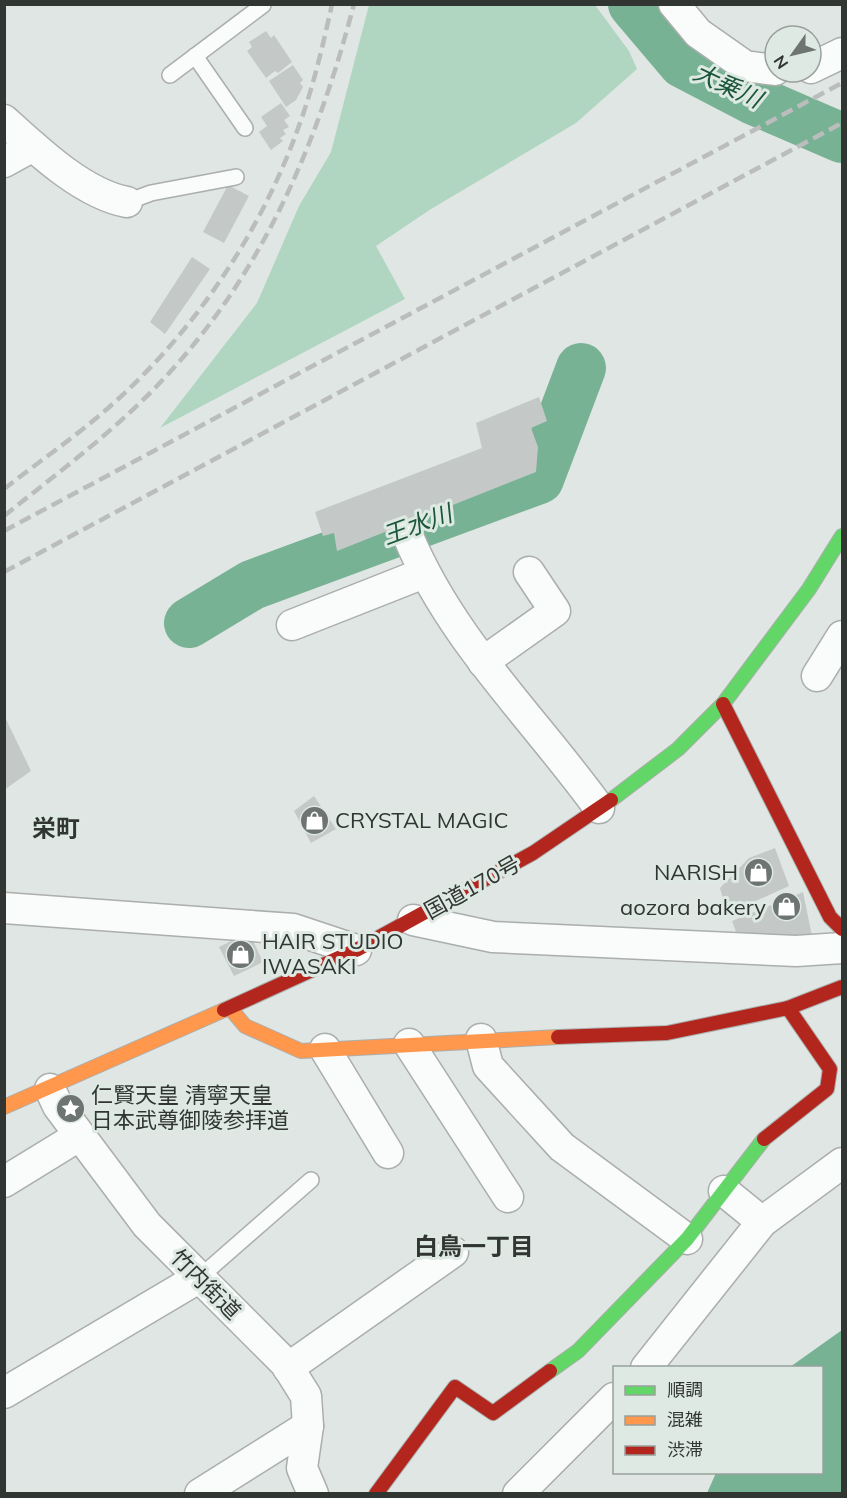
<svg xmlns="http://www.w3.org/2000/svg" width="847" height="1498" font-family="Mulish,'Noto Sans JP',sans-serif">
<style>
.green{fill:#b0d6c1}
.water{fill:#78b295}
.lines{fill:none;stroke-linecap:round;stroke-linejoin:round}
.river{stroke:#78b295;stroke-width:50}
.building{fill:#c4c9c7}
.lane-casing{stroke:#aaaeac;stroke-width:18}
.street-casing{stroke:#aaaeac;stroke-width:33}
.fast-casing{stroke:#aaaeac;stroke-width:16}
.slow-casing{stroke:#aaaeac;stroke-width:16}
.jam-casing{stroke:#aaaeac;stroke-width:16}
.lane{stroke:#fafbfb;stroke-width:15}
.street{stroke:#fafbfb;stroke-width:30}
.fast{stroke:#63d668;stroke-width:14}
.slow{stroke:#ff974d;stroke-width:14}
.jam{stroke:#b3261e;stroke-width:14}
.rail{stroke:#bbbcbc;stroke-width:4.5;stroke-dasharray:12 6;stroke-linecap:butt}
.labels{text-anchor:middle;dominant-baseline:central;stroke-width:6;stroke-linejoin:round;paint-order:stroke}
.poi-label{font-size:22px;fill:#313633;stroke:#dde9e2;text-anchor:start}
.street-label{font-size:22px;fill:#313633;stroke:#dde9e2}
.water-label{font-size:24px;font-style:italic;fill:#1b573b;stroke:#dde9e2}
.neighbourhood-label{font-size:24px;font-weight:bold;fill:#313633;stroke:#dde9e2}
</style>
<rect width="100%" height="100%" fill="#e0e6e3"/>
<path class="green" d="M 369,5 L 595,5 L 629,51 L 637,69 L 576,123 L 431,209 L 376,246 L 405,299 L 160,428 L 257,303 L 299,206 L 331,152 Z"/>
<path class="water" d="M 842,1330 L 842,1493 L 707,1493 L 716,1473 L 822,1472 L 822,1368 L 790,1367 Z"/>
<g class="lines">
<g class="river">
<path d="M 633,4 L 683,63 L 754,100 L 842,138"/>
<path d="M 189,623 L 252,585 L 539,479 L 581,368"/>
</g>
</g>
<g class="building">
<path d="M 266,31 L 271,38 L 274,35 L 292,62 L 278,73 L 275,71 L 266,78 L 247,51 L 252,47 L 249,42 Z"/>
<path d="M 293,65 L 303,80 L 300,83 L 303,87 L 296,100 L 286,107 L 269,81 Z"/>
<path d="M 281,103 L 290,116 L 284,120 L 289,127 L 283,130 L 286,134 L 280,138 L 283,141 L 271,150 L 259,132 L 267,126 L 261,117 Z"/>
<path d="M 228,185 L 249,196 L 224,243 L 203,232 Z"/>
<path d="M 192,257 L 210,269 L 165,334 L 150,322 Z"/>
<path d="M 539,397 L 547,421 L 531,428 L 538,447 L 536,472 L 337,551 L 334,533 L 323,536 L 315,512 L 482,448 L 476,423 Z"/>
<path d="M 4,715 L 31,771 L 4,790 Z"/>
<path d="M 314,796 L 336,829 L 311,843 L 294,811 Z"/>
<path d="M 775,848 L 789,886 L 727,914 L 720,888 L 749,858 Z"/>
<path d="M 803,892 L 813,941 L 739,940 L 732,921 Z"/>
<path d="M 249,932 L 263,962 L 234,976 L 219,947 Z"/>
</g>
<g class="lines">
<defs>
<g id="lane">
<path d="M 195,56 L 245,128"/>
<path d="M 170,75 L 263,5"/>
<path d="M 127,202 L 151,193 L 236,177"/>
<path d="M 200,1277 L 311,1180"/>
</g>
<g id="street">
<path d="M 674,4 L 698,33 L 745,66 L 775,70"/>
<path d="M 811,68 L 842,53"/>
<path d="M 4,120 C 37,150 83,194 127,202"/>
<path d="M 4,162 L 33,146"/>
<path d="M 408,536 C 451,640 534,718 599,808"/>
<path d="M 292,625 L 424,573"/>
<path d="M 483,662 L 555,611 L 529,572"/>
<path d="M 817,676 L 842,636"/>
<path d="M 4,908 L 293,929 L 356,950"/>
<path d="M 413,920 L 493,937 L 796,951 L 842,948"/>
<path d="M 481,1039 L 488,1066 L 562,1147 L 687,1239"/>
<path d="M 409,1044 L 508,1197"/>
<path d="M 325,1049 L 388,1153"/>
<path d="M 50,1089 L 58,1106 L 147,1225 L 286,1364 L 306,1396 L 308,1426 L 302,1468 L 313,1494"/>
<path d="M 4,1182 L 69,1142"/>
<path d="M 724,1191 L 762,1222"/>
<path d="M 288,1368 L 453,1252"/>
<path d="M 646,1368 L 762,1222 L 842,1163"/>
<path d="M 4,1393 L 200,1277"/>
<path d="M 200,1494 L 308,1426"/>
<path d="M 518,1494 L 614,1398"/>
</g>
<g id="fast">
<path d="M 611,800 L 678,749 L 723,704 L 809,589 L 842,536"/>
<path d="M 550,1371 L 578,1351 L 687,1239 L 764,1139"/>
</g>
<g id="slow">
<path d="M 230,1008 L 245,1026 L 301,1051 L 558,1037"/>
<path d="M 4,1107 L 224,1010"/>
</g>
<g id="jam">
<path d="M 723,704 L 830,917 L 842,929"/>
<path d="M 224,1010 L 356,950 L 533,853 L 611,800"/>
<path d="M 558,1037 L 667,1033 L 788,1008 L 842,987"/>
<path d="M 764,1139 L 827,1089 L 830,1069 L 788,1008"/>
<path d="M 376,1494 L 455,1387 L 493,1413 L 550,1371"/>
</g>
</defs>
<use href="#lane" class="lane-casing"/>
<use href="#street" class="street-casing"/>
<use href="#fast" class="fast-casing"/>
<use href="#slow" class="slow-casing"/>
<use href="#jam" class="jam-casing"/>
<use href="#lane" class="lane"/>
<use href="#street" class="street"/>
<use href="#fast" class="fast"/>
<use href="#slow" class="slow"/>
<use href="#jam" class="jam"/>
<g class="rail">
<path d="M 4,489 C 41,460 81,433 116,401 C 198,327 263,228 300,123 C 314,84 323,45 332,4"/>
<path d="M 4,516 C 45,483 88,451 127,415 C 249,304 313,161 354,4"/>
<path d="M 4,531 L 842,83"/>
<path d="M 4,572 L 842,123"/>
</g>
</g>
<defs>
<symbol id="shop-disc" viewBox="-11 -11 22 22"><circle r="9.5" fill="#6e7471" stroke="#dde9e2"/><path d="M-5-2.5h2.3a2.7 3.5 0 0 1 5.4 0H5L5.5 6h-11ZM-1.5-2.5h3a1.5 2.3 0 0 0-3 0Z" fill="#fff"/></symbol>
<symbol id="sight-disc" viewBox="-11 -11 22 22"><circle r="9.5" fill="#6e7471" stroke="#dde9e2"/><path d="M0-6L1.8-2.2L6-1.7L2.9 1.2L3.7 5.4L0 3.3L-3.7 5.4L-2.9 1.2L-6-1.7L-1.8-2.2Z" fill="#fff"/></symbol>
</defs>
<g fill-rule="evenodd">
<use href="#shop-disc" x="298" y="804" width="33" height="33"/>
<use href="#shop-disc" x="742" y="856" width="33" height="33"/>
<use href="#shop-disc" x="770" y="890" width="33" height="33"/>
<use href="#shop-disc" x="224" y="938" width="33" height="33"/>
<use href="#sight-disc" x="54" y="1092" width="33" height="33"/>
</g>
<g class="labels">
<g class="poi-label">
<text x="335" y="820">CRYSTAL MAGIC</text>
<text x="738" y="872" text-anchor="end">NARISH</text>
<text x="766" y="907" text-anchor="end">aozora bakery</text>
<text x="262" y="941">HAIR STUDIO<tspan x="262" dy="25">IWASAKI</tspan></text>
<text x="91" y="1095">仁賢天皇 清寧天皇<tspan x="91" dy="25">日本武尊御陵参拝道</tspan></text>
</g>
<g class="street-label">
<text transform="translate(472 887) rotate(-29)">国道170号</text>
<text transform="translate(206 1284) rotate(45)">竹内街道</text>
</g>
<g class="water-label">
<text transform="translate(728 85) rotate(25)">大乗川</text>
<text transform="translate(417 524) rotate(-20)">王水川</text>
</g>
<g class="neighbourhood-label">
<text x="56" y="828">栄町</text>
<text x="474" y="1246">白鳥一丁目</text>
</g>
</g>
<rect width="847" height="1498" fill="none" stroke="#313633" stroke-width="12"/>
<rect x="613" y="1366" width="210" height="108" fill="#dde9e2" stroke="#98a19c" stroke-width="1.5"/>
<rect x="625" y="1386" width="30" height="9" fill="#63d668" stroke="#98a19c" stroke-width="1.5"/>
<text x="667" y="1396" font-size="18" fill="#313633">順調</text>
<rect x="625" y="1416" width="30" height="9" fill="#ff974d" stroke="#98a19c" stroke-width="1.5"/>
<text x="667" y="1426" font-size="18" fill="#313633">混雑</text>
<rect x="625" y="1446" width="30" height="9" fill="#b3261e" stroke="#98a19c" stroke-width="1.5"/>
<text x="667" y="1456" font-size="18" fill="#313633">渋滞</text>
<g transform="translate(793 54) rotate(236)"><circle r="28" fill="#dde9e2" stroke="#98a19c" stroke-width="1.5"/>
<path d="M0-4.5L10 22L0 15L-10 22Z" fill="#6e7471"/>
<text y="-9" font-size="16" font-weight="bold" text-anchor="middle" fill="#313633">N</text>
</g>
</svg>
